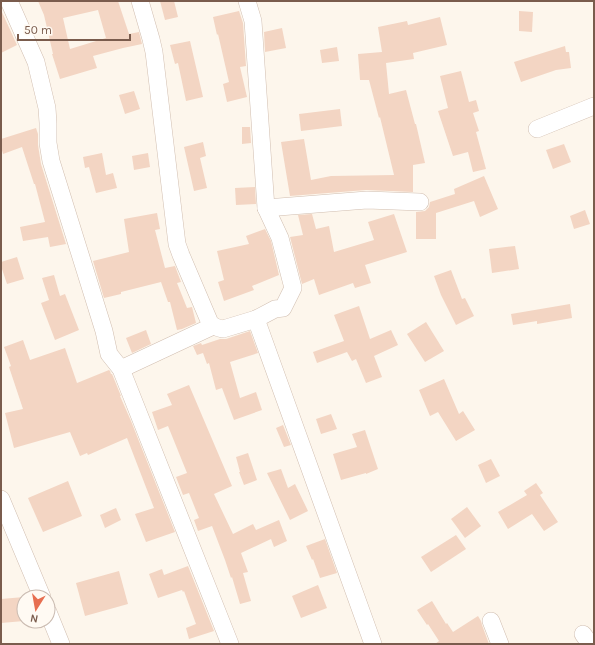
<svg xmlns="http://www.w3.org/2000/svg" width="595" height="645" font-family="Karla,sans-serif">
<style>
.building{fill:#f3d5c3;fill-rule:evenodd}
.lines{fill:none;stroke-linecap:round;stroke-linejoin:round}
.minor-casing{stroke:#d1beb0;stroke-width:18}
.minor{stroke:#fff;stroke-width:17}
</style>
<rect width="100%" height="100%" fill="#fdf6ec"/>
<g class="building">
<path d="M 38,1 L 118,1 L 129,34 L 139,32 L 142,44 L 123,48 L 93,56 L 97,68 L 60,79 L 52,54 L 53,54 L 44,15 ZM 98,10 L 106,38 L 70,49 L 63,18 Z"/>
<path d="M 160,1 L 174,1 L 178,17 L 165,20 Z"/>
<path d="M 1,10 L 17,45 L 1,53 Z"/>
<path d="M 239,11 L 243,23 L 246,66 L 240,67 L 247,97 L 227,102 L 223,84 L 229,82 L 218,34 L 217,35 L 213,17 Z"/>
<path d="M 519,11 L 533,12 L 532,32 L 519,31 Z"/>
<path d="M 440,17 L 447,45 L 413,53 L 414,59 L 386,63 L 389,94 L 406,90 L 415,124 L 416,124 L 425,163 L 413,165 L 413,192 L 366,190 L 290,196 L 281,142 L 304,139 L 311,180 L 331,176 L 394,175 L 380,117 L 379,118 L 369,80 L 360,80 L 358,54 L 382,52 L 378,27 L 407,21 L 408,25 Z"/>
<path d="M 282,28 L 286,48 L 265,52 L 264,32 Z"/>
<path d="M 190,41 L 203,97 L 186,101 L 178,63 L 175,64 L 170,45 Z"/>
<path d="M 565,46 L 566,52 L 569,52 L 571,68 L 556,70 L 521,82 L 514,62 Z"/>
<path d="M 337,47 L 339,61 L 322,63 L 320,50 Z"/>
<path d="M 461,71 L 469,102 L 476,100 L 479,111 L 473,113 L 479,131 L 476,132 L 486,169 L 473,172 L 468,152 L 453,156 L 438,111 L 448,108 L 440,76 Z"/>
<path d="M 134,91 L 140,109 L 125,114 L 119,95 Z"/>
<path d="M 340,109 L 342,126 L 301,131 L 299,114 Z"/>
<path d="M 242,127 L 250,127 L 251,143 L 242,144 Z"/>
<path d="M 36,128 L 38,134 L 38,145 L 41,164 L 66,244 L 50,247 L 48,237 L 23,241 L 20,227 L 45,222 L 35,184 L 34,184 L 22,147 L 3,154 L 1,147 L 1,139 Z"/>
<path d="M 203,142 L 206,156 L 200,158 L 207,188 L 194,191 L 184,147 Z"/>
<path d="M 564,144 L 571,162 L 553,169 L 546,150 Z"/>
<path d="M 102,153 L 106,175 L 113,173 L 117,188 L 96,193 L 89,167 L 85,168 L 83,157 Z"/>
<path d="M 148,153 L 150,167 L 134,170 L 132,156 Z"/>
<path d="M 484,176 L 498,209 L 480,217 L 474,201 L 436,213 L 436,239 L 416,239 L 416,212 L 425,211 L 429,207 L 430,202 L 455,194 L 454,189 Z"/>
<path d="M 255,187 L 256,204 L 236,205 L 235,188 Z"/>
<path d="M 585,210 L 590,224 L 574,229 L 570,216 Z"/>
<path d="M 157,213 L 160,229 L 155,230 L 165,268 L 175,266 L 181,282 L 177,283 L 187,308 L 192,307 L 196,323 L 182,329 L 177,330 L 170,302 L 168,302 L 161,282 L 121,292 L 121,294 L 104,298 L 93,261 L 129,252 L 124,219 Z"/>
<path d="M 312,214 L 316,229 L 329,226 L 334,252 L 374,240 L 368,222 L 394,214 L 407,252 L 365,265 L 371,283 L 355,288 L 353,283 L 319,295 L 314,279 L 302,284 L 290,237 L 303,235 L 298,215 Z"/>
<path d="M 265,229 L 271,241 L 279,275 L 252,286 L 254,290 L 224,301 L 218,282 L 224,280 L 217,251 L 249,244 L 246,236 Z"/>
<path d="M 515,246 L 519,269 L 492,273 L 489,249 Z"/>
<path d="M 17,257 L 24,279 L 7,284 L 1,266 L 1,262 Z"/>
<path d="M 451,270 L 462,299 L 465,298 L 474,316 L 456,325 L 441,295 L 434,276 Z"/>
<path d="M 54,275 L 60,296 L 65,294 L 79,330 L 55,340 L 41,303 L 49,300 L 42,278 Z"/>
<path d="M 570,304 L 572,318 L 537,324 L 537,321 L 513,325 L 511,314 Z"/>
<path d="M 359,306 L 370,339 L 391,330 L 398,345 L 374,356 L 382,377 L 366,383 L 356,359 L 352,361 L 347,352 L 317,363 L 313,352 L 344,341 L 334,315 Z"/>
<path d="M 426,322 L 444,351 L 425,362 L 407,334 Z"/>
<path d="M 146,330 L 151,344 L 132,353 L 126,338 Z"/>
<path d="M 250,331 L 258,353 L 230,362 L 240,398 L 256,392 L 262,410 L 234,420 L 222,388 L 216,390 L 209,363 L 207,364 L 203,353 L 197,355 L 193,346 L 201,343 L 202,345 L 220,339 L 226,339 Z"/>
<path d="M 23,340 L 30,360 L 65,348 L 77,383 L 109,370 L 110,371 L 111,374 L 112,374 L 121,396 L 120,396 L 131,421 L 175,532 L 146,542 L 135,514 L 154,508 L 127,438 L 88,455 L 87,453 L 80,456 L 70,432 L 14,448 L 5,413 L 23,409 L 9,367 L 11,366 L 4,347 Z"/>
<path d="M 444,379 L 459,414 L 463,411 L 475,430 L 456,441 L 438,412 L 430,416 L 419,390 Z"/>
<path d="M 189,385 L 232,486 L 214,494 L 233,534 L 253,524 L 256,530 L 279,520 L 287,541 L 274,547 L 271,539 L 241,553 L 248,572 L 243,573 L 251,601 L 240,604 L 232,577 L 231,578 L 225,560 L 212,526 L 198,531 L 194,520 L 199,518 L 189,493 L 183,495 L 176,477 L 187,473 L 168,426 L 158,430 L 152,412 L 172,405 L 167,394 Z"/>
<path d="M 331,414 L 337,429 L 321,434 L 316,419 Z"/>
<path d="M 283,425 L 291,445 L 284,447 L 276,428 Z"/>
<path d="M 365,430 L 378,469 L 366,474 L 366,473 L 341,480 L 333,454 L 357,447 L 352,434 Z"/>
<path d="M 248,453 L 257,480 L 244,485 L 239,472 L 240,472 L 236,457 Z"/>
<path d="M 491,459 L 500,476 L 486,483 L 478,465 Z"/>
<path d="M 281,469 L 288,488 L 295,484 L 308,511 L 290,520 L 267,473 Z"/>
<path d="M 68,481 L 82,516 L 43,532 L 28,498 Z"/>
<path d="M 536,483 L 543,493 L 540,495 L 558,522 L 544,531 L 532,514 L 508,529 L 498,512 L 527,495 L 524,491 Z"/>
<path d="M 467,507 L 481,526 L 465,538 L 451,519 Z"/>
<path d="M 116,508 L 121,520 L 105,528 L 100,515 Z"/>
<path d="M 456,535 L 466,549 L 431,572 L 421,557 Z"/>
<path d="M 325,539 L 337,573 L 320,578 L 313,559 L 312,560 L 306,546 Z"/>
<path d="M 188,566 L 214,631 L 189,639 L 186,628 L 196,624 L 184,591 L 183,592 L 182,590 L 158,598 L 149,574 L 162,569 L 164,575 Z"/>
<path d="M 119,571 L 128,604 L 85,616 L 76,583 Z"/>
<path d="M 318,585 L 327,608 L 301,618 L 292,596 Z"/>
<path d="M 24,597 L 24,621 L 1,623 L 1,599 Z"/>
<path d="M 432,601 L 446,624 L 447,623 L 453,632 L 478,616 L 481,621 L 482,625 L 489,644 L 435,644 L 439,641 L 428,624 L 427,625 L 417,610 Z"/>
</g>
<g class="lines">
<defs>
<g id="minor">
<path d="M 9,1 L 36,62 L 47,108 L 48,123 L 48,143 L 51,161 L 104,331 L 109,354 L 121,369 L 230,644"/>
<path d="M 140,1 L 151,39 L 154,52 L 177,244 L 181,255 L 210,323 C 214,327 217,328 223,329 L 256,319"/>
<path d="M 247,1 L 253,21 L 266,208 L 280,238 L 293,288 L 283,308 L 275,309 L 256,319 L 373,644"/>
<path d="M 537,129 L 594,106"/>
<path d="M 266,208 L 367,200 L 420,202"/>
<path d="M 121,369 L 213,326"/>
<path d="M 1,499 L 42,597"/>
<path d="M 48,612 L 61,644"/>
<path d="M 491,621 L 500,644"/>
<path d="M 583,634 L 590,644"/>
</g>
</defs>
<use href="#minor" class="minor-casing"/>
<use href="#minor" class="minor"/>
</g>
<rect width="595" height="645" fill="none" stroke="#7a5c4d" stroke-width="4"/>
<g transform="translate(36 609) rotate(191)"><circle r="19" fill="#fffaf3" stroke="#cabbb1"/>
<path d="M0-3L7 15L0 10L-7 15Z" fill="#e76f51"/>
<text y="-6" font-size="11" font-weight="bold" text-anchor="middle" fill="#7a5c4d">N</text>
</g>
<path d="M18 34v6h112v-6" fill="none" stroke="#7a5c4d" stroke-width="2"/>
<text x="24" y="34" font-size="12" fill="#7a5c4d" stroke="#fffaf3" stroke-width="3" paint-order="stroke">50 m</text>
</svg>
